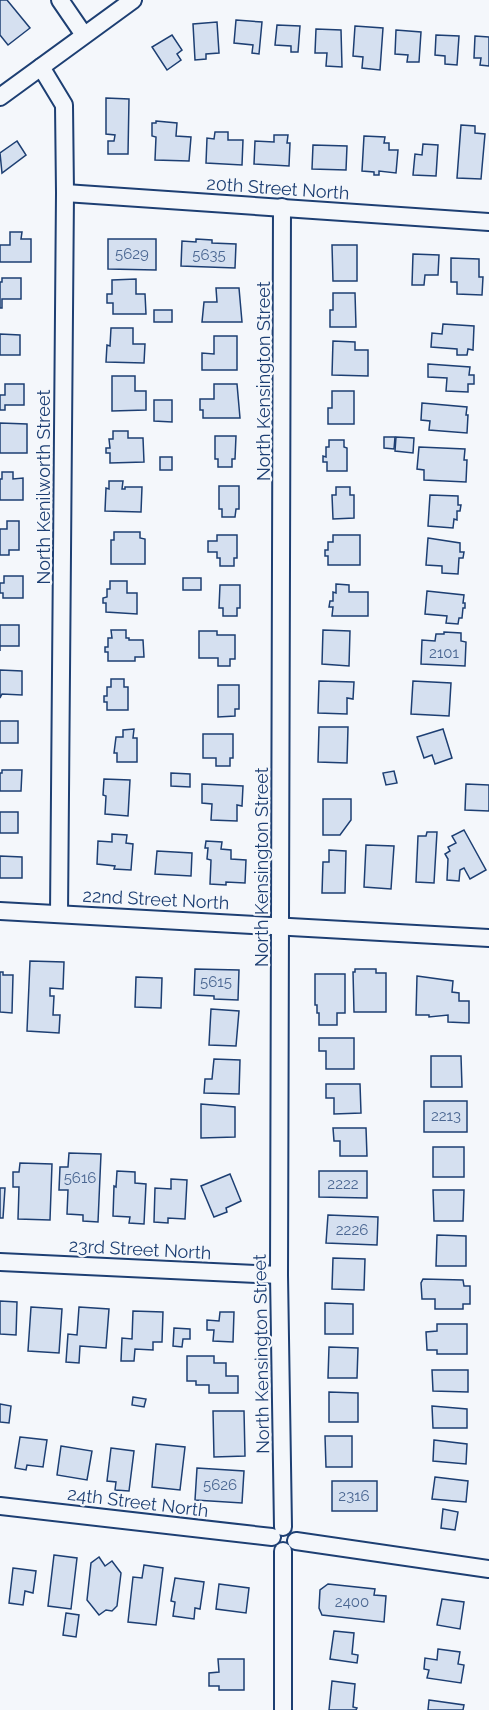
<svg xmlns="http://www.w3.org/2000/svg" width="489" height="1710" font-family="Raleway,sans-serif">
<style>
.building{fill:#d5e0f0;stroke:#1d3f73;stroke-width:1.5}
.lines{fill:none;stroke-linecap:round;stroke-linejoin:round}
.street-casing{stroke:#1d3f73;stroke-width:20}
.street{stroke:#f4f7fb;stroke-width:16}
.labels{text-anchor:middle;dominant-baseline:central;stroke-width:4.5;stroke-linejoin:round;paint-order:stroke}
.number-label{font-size:15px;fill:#4b6792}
.street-label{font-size:18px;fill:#1d3f73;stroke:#f4f7fb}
</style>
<rect width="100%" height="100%" fill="#f4f7fb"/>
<g class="building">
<path d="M 0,0 L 7,0 L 30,28 L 8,45 L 0,35 Z"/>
<path d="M 236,20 L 262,22 L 259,54 L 252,53 L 253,45 L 234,43 Z"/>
<path d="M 217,22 L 219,53 L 206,54 L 206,59 L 195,60 L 193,24 Z"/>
<path d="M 277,25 L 300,26 L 298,52 L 291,52 L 291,46 L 275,45 Z"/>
<path d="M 355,26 L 383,28 L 380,70 L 362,68 L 363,57 L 353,56 Z"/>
<path d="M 316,29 L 341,30 L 342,67 L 326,66 L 327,53 L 315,53 Z"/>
<path d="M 396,30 L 421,32 L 419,62 L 407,62 L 408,55 L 395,54 Z"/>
<path d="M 172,35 L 182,50 L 177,54 L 181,60 L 167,70 L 152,47 Z"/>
<path d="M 436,35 L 459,36 L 457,65 L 445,64 L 445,56 L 435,55 Z"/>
<path d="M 475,36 L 489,37 L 489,66 L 480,65 L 481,58 L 474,58 Z"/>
<path d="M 106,98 L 129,99 L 128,154 L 108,154 L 108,141 L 114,141 L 115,135 L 106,134 Z"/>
<path d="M 156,121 L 177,123 L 176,136 L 191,137 L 189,161 L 155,160 L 156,137 L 152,136 L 152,123 L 156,123 Z"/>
<path d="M 461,125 L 475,126 L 475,133 L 485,134 L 481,179 L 457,178 Z"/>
<path d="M 215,132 L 228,132 L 228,140 L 243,140 L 242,165 L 206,163 L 207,138 L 214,139 Z"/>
<path d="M 274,135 L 288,135 L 287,143 L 290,143 L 289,166 L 254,164 L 255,141 L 274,142 Z"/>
<path d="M 364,136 L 385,137 L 384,143 L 389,143 L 389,150 L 398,150 L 396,173 L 379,171 L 379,175 L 374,175 L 374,172 L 362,171 Z"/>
<path d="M 17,141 L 26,155 L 2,173 L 0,153 Z"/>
<path d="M 423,144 L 438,145 L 436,176 L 413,175 L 415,154 L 422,155 Z"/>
<path d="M 313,145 L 347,146 L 346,170 L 312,169 Z"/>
<path d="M 10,232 L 22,232 L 21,239 L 31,239 L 31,262 L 0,262 L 0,245 L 10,245 Z"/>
<path d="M 108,239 L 156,239 L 156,270 L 108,269 Z"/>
<path d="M 196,239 L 212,240 L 212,243 L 236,244 L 235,268 L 181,266 L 182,241 L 196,242 Z"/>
<path d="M 332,245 L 357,245 L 357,281 L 333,281 Z"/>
<path d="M 413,254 L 439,255 L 438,275 L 425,275 L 424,285 L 412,285 Z"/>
<path d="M 451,258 L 479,259 L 479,277 L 483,277 L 482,295 L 457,294 L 457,282 L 451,282 Z"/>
<path d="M 2,278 L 21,278 L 21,299 L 2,299 L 2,308 L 0,308 L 0,282 L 2,282 Z"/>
<path d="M 136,279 L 136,294 L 145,294 L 146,314 L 113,314 L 113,303 L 107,303 L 107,294 L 112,294 L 112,280 Z"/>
<path d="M 216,288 L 239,288 L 242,322 L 202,322 L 204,302 L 217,302 Z"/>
<path d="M 333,293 L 355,293 L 356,327 L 330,327 L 330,310 L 333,310 Z"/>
<rect x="154" y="310" width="18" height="12"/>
<path d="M 443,324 L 474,326 L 473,350 L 468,349 L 467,355 L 457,355 L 457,349 L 431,347 L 432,333 L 442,334 Z"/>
<path d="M 111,328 L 133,328 L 133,344 L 145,344 L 144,363 L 106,362 L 107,345 L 110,346 Z"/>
<path d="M 0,334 L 20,335 L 20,355 L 0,355 Z"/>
<path d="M 214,336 L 237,336 L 237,370 L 202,370 L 202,353 L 214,354 Z"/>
<path d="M 333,341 L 355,342 L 355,350 L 368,350 L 368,376 L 332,375 Z"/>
<path d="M 428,364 L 470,367 L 469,375 L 474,375 L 474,384 L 468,384 L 468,392 L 446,391 L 447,378 L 428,377 Z"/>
<path d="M 112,376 L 135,376 L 135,391 L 146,391 L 146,410 L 112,411 Z"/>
<path d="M 5,384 L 24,384 L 24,405 L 5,405 L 5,410 L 0,410 L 0,395 L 5,395 Z"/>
<path d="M 214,384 L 237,384 L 240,418 L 203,418 L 203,410 L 200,410 L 200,399 L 214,399 Z"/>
<path d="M 332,391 L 354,391 L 354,424 L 328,424 L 328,408 L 332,408 Z"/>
<path d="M 154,400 L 172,400 L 172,422 L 154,421 Z"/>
<path d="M 422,403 L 467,407 L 466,415 L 468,415 L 467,433 L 429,430 L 430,421 L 421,420 Z"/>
<path d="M 0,423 L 27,424 L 27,453 L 0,453 Z"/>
<path d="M 113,431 L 128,431 L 128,438 L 143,438 L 144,462 L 110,463 L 110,453 L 106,453 L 106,448 L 110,448 L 109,439 L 113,439 Z"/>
<path d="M 215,436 L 236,436 L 235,459 L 232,459 L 232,467 L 218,467 L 218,459 L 215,459 Z"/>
<path d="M 384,437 L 395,437 L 394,449 L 384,448 Z"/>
<path d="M 396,437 L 414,438 L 413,453 L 395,451 Z"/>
<path d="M 329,440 L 344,440 L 344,447 L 347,448 L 347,471 L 327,471 L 327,462 L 323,462 L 323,456 L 326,457 L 326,447 L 329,447 Z"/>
<path d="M 419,447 L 465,449 L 464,460 L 467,460 L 466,482 L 424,480 L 424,470 L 417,469 Z"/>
<rect x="160" y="457" width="12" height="13"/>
<path d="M 2,472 L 13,472 L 13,479 L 23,478 L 23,500 L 0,500 L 0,479 L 2,479 Z"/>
<path d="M 109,481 L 123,481 L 122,489 L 125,489 L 125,487 L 142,487 L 141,512 L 105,511 L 106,488 L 109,489 Z"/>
<path d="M 219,486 L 239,486 L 239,509 L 236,509 L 235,517 L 222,517 L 222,509 L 219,509 Z"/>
<path d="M 336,487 L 350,487 L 350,495 L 354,495 L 354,518 L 333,519 L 332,495 L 336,495 Z"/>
<path d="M 430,495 L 458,496 L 458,505 L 461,505 L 460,511 L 457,511 L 457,520 L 454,519 L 453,528 L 428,526 Z"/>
<path d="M 7,521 L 19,521 L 19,550 L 9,550 L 9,555 L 0,555 L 0,529 L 7,529 Z"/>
<path d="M 114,532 L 140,532 L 140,538 L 145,539 L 145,564 L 111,564 L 111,540 L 114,540 Z"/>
<path d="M 217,535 L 237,535 L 237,558 L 234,558 L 234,566 L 220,566 L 220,558 L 217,558 L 217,552 L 208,552 L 208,541 L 217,541 Z"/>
<path d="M 333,535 L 360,535 L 360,565 L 328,565 L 328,556 L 325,556 L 325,550 L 328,550 L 328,542 L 333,542 Z"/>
<path d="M 428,538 L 460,543 L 460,552 L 464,552 L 463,558 L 459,558 L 458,574 L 442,573 L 442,566 L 426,565 Z"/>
<path d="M 4,576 L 23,576 L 23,598 L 3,598 L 3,593 L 0,593 L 0,583 L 4,583 Z"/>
<rect x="183" y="578" width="18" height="12"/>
<path d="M 110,581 L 127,581 L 127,593 L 137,593 L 137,614 L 106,612 L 106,603 L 103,603 L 103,598 L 107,597 L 107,589 L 110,589 Z"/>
<path d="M 336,584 L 349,585 L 349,592 L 368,592 L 368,616 L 332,616 L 333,607 L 329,607 L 330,601 L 333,601 L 333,592 L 336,593 Z"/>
<path d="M 220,585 L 240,585 L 240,608 L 237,608 L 237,616 L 223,616 L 223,608 L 219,608 Z"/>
<path d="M 427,591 L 464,595 L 463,603 L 465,603 L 465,608 L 463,608 L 462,618 L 459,618 L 458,624 L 446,623 L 447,616 L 425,614 Z"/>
<path d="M 0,625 L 19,625 L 19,646 L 0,646 L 0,651 Z"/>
<path d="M 111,630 L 126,630 L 126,638 L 129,638 L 129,640 L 143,640 L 144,657 L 135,657 L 135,661 L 108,661 L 108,652 L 105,652 L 105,647 L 108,647 L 108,638 L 112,638 Z"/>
<path d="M 323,630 L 350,631 L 349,666 L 322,664 Z"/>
<path d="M 199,631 L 217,631 L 217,635 L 235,635 L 235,659 L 230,659 L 230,666 L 218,666 L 218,658 L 199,658 Z"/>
<path d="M 444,632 L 461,633 L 461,641 L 466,642 L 465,666 L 421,664 L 422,640 L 435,641 L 436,634 L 444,634 Z"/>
<path d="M 0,670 L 22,671 L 22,695 L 2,694 L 0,698 Z"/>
<path d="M 111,679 L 124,679 L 124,687 L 128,687 L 128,710 L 107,710 L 107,702 L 104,702 L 104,696 L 107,696 L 107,687 L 111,687 Z"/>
<path d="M 319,681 L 354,682 L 353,699 L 347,698 L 347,714 L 318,713 Z"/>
<path d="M 413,681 L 451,683 L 449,716 L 411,714 Z"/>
<path d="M 218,685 L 239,685 L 239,709 L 235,709 L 235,716 L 218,717 Z"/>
<rect x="0" y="721" width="18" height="22"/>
<path d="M 319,727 L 348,727 L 347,763 L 318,762 Z"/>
<path d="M 134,729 L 133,738 L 137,738 L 137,762 L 117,762 L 117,753 L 114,753 L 116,737 L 123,737 L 123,730 Z"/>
<path d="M 443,729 L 452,758 L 435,764 L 432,755 L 424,758 L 417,737 Z"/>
<path d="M 203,734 L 233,734 L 233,758 L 230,758 L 230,766 L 216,766 L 216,758 L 203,758 Z"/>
<path d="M 2,770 L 22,770 L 21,791 L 0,791 L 0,773 L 2,773 Z"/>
<path d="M 394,771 L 397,783 L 386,785 L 383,773 Z"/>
<path d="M 171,773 L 190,774 L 190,787 L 171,786 Z"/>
<path d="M 104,779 L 130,780 L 128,816 L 105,814 L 106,796 L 103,795 Z"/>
<path d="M 202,784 L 243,786 L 242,806 L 237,805 L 237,821 L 211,820 L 212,804 L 202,803 Z"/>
<path d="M 466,784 L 489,785 L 489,811 L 465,810 Z"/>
<path d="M 323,799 L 351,799 L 351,820 L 340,835 L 323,835 Z"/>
<rect x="0" y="812" width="18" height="21"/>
<path d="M 464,830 L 486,870 L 470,879 L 464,868 L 460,870 L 459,881 L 447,880 L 448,859 L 445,854 L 450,851 L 448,847 L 456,843 L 452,836 Z"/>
<path d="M 427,832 L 437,832 L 434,883 L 416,882 L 418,836 L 426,836 Z"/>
<path d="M 112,834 L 127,835 L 126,843 L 133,844 L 131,870 L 114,869 L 115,866 L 97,864 L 98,841 L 112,842 Z"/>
<path d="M 206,841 L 222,842 L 221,849 L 231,850 L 231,859 L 246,860 L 245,883 L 226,882 L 226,885 L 210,884 L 211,860 L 207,859 L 208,848 L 205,848 Z"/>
<path d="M 366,845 L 394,846 L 391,889 L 364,887 Z"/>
<path d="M 329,850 L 346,851 L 345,893 L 322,893 L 323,862 L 329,862 Z"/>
<path d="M 157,851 L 192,853 L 191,876 L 155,874 Z"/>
<path d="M 0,856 L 22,857 L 22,878 L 0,878 Z"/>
<path d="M 30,961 L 64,962 L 63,989 L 50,988 L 50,996 L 54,996 L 53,1015 L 60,1015 L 59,1033 L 27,1031 Z"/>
<path d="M 195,969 L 239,970 L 238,1000 L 214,999 L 214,996 L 194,995 Z"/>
<path d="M 355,969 L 376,969 L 376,973 L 386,973 L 386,1012 L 354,1012 L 353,972 L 355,972 Z"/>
<path d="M 0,972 L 3,972 L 3,975 L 13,975 L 12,1013 L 0,1012 Z"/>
<path d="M 315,974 L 345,974 L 345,1013 L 337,1013 L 337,1025 L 319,1025 L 319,1013 L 317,1013 L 317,1005 L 315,1005 Z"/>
<path d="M 417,976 L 453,981 L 452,992 L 459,993 L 459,1001 L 469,1001 L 469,1023 L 448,1022 L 448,1015 L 429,1017 L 429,1015 L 416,1015 Z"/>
<path d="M 136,977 L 162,978 L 161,1008 L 135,1007 Z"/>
<path d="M 211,1009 L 239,1011 L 236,1046 L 209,1045 Z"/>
<path d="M 319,1038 L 354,1038 L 354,1069 L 326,1069 L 326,1051 L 319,1051 Z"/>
<path d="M 431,1056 L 461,1056 L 462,1087 L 431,1087 Z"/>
<path d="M 214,1059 L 240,1060 L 239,1094 L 204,1093 L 205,1079 L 212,1079 Z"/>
<path d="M 326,1084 L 360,1084 L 361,1113 L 334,1114 L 334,1098 L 326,1098 Z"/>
<rect x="424" y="1101" width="43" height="31"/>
<path d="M 201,1104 L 235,1107 L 235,1137 L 201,1138 Z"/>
<path d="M 333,1128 L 366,1128 L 367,1156 L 340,1156 L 340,1141 L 334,1141 Z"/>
<rect x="433" y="1147" width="31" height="30"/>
<path d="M 69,1153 L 101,1154 L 98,1222 L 83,1221 L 83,1215 L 67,1214 L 68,1190 L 59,1190 L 60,1167 L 68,1167 Z"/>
<path d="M 20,1163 L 52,1164 L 50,1220 L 18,1219 L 19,1187 L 13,1187 L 13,1172 L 19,1172 Z"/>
<path d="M 117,1171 L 135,1172 L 135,1183 L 146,1184 L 144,1224 L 129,1223 L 130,1217 L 113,1216 L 114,1186 L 116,1187 Z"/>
<path d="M 319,1171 L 367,1171 L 367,1198 L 319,1197 Z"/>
<path d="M 230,1174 L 241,1201 L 226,1208 L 227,1212 L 214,1217 L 201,1186 Z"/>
<path d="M 171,1179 L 187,1180 L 185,1219 L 168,1218 L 168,1223 L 154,1222 L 155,1188 L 171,1189 Z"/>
<path d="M 0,1188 L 5,1188 L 3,1218 L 0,1218 Z"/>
<path d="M 433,1190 L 464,1190 L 463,1221 L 434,1221 Z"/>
<path d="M 328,1215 L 378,1217 L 377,1245 L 326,1243 Z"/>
<path d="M 437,1235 L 466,1236 L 466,1266 L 436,1266 Z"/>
<path d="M 333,1258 L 365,1259 L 364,1290 L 332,1289 Z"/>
<path d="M 423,1279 L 463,1280 L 464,1286 L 470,1286 L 470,1304 L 463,1304 L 463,1309 L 435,1309 L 435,1299 L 422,1299 L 421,1283 Z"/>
<path d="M 0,1301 L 17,1302 L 16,1335 L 0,1334 Z"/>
<path d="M 325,1303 L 353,1304 L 353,1334 L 325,1334 Z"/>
<path d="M 31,1307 L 62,1309 L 59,1353 L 28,1351 Z"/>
<path d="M 79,1307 L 109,1309 L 106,1348 L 80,1346 L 79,1363 L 66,1362 L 68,1334 L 77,1335 Z"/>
<path d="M 133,1311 L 163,1312 L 162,1342 L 153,1342 L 153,1350 L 135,1349 L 134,1361 L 121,1361 L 122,1338 L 132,1339 Z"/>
<path d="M 220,1312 L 234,1312 L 233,1342 L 213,1341 L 214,1330 L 207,1330 L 207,1320 L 219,1321 Z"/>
<path d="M 437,1324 L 467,1324 L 467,1354 L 437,1354 L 437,1350 L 427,1350 L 426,1332 L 437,1331 Z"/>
<path d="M 174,1328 L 190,1329 L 190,1339 L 183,1339 L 182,1347 L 173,1346 Z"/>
<path d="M 329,1347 L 358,1348 L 357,1378 L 328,1378 Z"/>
<path d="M 187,1356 L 214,1356 L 214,1363 L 226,1363 L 226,1376 L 238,1376 L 238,1393 L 209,1393 L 209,1385 L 196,1385 L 196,1381 L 187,1381 Z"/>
<path d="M 432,1370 L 468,1370 L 468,1392 L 433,1391 Z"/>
<path d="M 329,1392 L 358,1393 L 358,1422 L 329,1422 Z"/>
<path d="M 133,1397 L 146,1399 L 144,1407 L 132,1405 Z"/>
<path d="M 0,1404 L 11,1406 L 9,1423 L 0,1422 Z"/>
<path d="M 432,1406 L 467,1409 L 467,1428 L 433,1428 Z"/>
<path d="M 213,1411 L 244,1411 L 245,1456 L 214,1457 Z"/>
<path d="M 325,1436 L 352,1436 L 352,1467 L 326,1467 Z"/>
<path d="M 20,1437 L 47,1440 L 43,1467 L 27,1465 L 26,1470 L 15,1468 Z"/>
<path d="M 434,1440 L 467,1444 L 466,1464 L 433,1461 Z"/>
<path d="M 156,1444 L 185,1447 L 180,1490 L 152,1487 Z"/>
<path d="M 61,1446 L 92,1451 L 87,1480 L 57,1475 Z"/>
<path d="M 111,1448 L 134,1451 L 129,1491 L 115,1490 L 116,1482 L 107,1481 Z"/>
<path d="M 197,1468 L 244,1471 L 242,1503 L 195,1500 Z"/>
<path d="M 435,1477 L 468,1481 L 466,1502 L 432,1499 Z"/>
<rect x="332" y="1481" width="45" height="30"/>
<path d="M 443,1509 L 458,1512 L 455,1530 L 441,1528 Z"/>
<path d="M 54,1555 L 77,1558 L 71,1609 L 48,1606 Z"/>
<path d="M 99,1557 L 105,1566 L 112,1561 L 121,1573 L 117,1606 L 112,1611 L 106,1610 L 99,1615 L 87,1600 L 91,1563 Z"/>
<path d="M 144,1565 L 163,1568 L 156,1625 L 128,1622 L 133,1577 L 142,1578 Z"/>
<path d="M 13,1568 L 36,1571 L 33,1593 L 25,1591 L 23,1605 L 9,1603 Z"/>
<path d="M 175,1578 L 204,1582 L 200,1609 L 195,1608 L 194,1619 L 173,1616 L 175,1602 L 171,1601 Z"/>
<path d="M 219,1584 L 249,1588 L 246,1613 L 216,1609 Z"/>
<path d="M 328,1584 L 375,1589 L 374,1595 L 386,1596 L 384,1622 L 322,1615 L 319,1608 L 320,1590 Z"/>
<path d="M 442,1599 L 464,1602 L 460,1629 L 437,1625 Z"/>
<path d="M 66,1613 L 79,1615 L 76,1637 L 63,1635 Z"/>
<path d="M 334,1631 L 354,1633 L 352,1654 L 358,1655 L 357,1663 L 330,1659 Z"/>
<path d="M 438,1649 L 460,1652 L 458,1664 L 464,1665 L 461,1683 L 427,1678 L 429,1670 L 424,1669 L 425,1658 L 437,1660 Z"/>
<path d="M 218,1659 L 244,1659 L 244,1690 L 219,1690 L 219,1686 L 209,1686 L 209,1673 L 219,1672 Z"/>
<path d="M 332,1681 L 355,1684 L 353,1707 L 357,1708 L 356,1710 L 329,1710 Z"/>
<path d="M 429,1700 L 464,1705 L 463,1710 L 428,1710 Z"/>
</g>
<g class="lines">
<defs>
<g id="street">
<path d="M 60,0 L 84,35"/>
<path d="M 41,67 L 64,105 L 65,193 L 59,914"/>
<path d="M 0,97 L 133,0"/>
<path d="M 65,193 L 489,222"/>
<path d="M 282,207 L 279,1275 L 283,1527"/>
<path d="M 0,911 L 489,938"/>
<path d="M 0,1262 L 279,1275"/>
<path d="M 0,1506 L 272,1537"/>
<path d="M 296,1541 L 489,1569"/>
<path d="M 283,1710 L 283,1551"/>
</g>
</defs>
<use href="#street" class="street-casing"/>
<use href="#street" class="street"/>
</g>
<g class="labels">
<g class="number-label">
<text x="132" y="254">5629</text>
<text x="209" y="255">5635</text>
<text x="444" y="653">2101</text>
<text x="216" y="982">5615</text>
<text x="446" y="1116">2213</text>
<text x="80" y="1178">5616</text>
<text x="343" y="1184">2222</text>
<text x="352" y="1230">2226</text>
<text x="220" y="1485">5626</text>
<text x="354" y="1496">2316</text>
<text x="352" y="1602">2400</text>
</g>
<g class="street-label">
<text transform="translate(278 188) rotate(4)">20th Street North</text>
<text transform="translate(263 381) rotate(-90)">North Kensington Street</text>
<text transform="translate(43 487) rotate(-90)">North Kenilworth Street</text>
<text transform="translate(261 867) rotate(-90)">North Kensington Street</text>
<text transform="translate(156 899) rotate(3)">22nd Street North</text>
<text transform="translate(140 1249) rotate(3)">23rd Street North</text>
<text transform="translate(261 1354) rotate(-91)">North Kensington Street</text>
<text transform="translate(138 1502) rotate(7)">24th Street North</text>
</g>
</g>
</svg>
